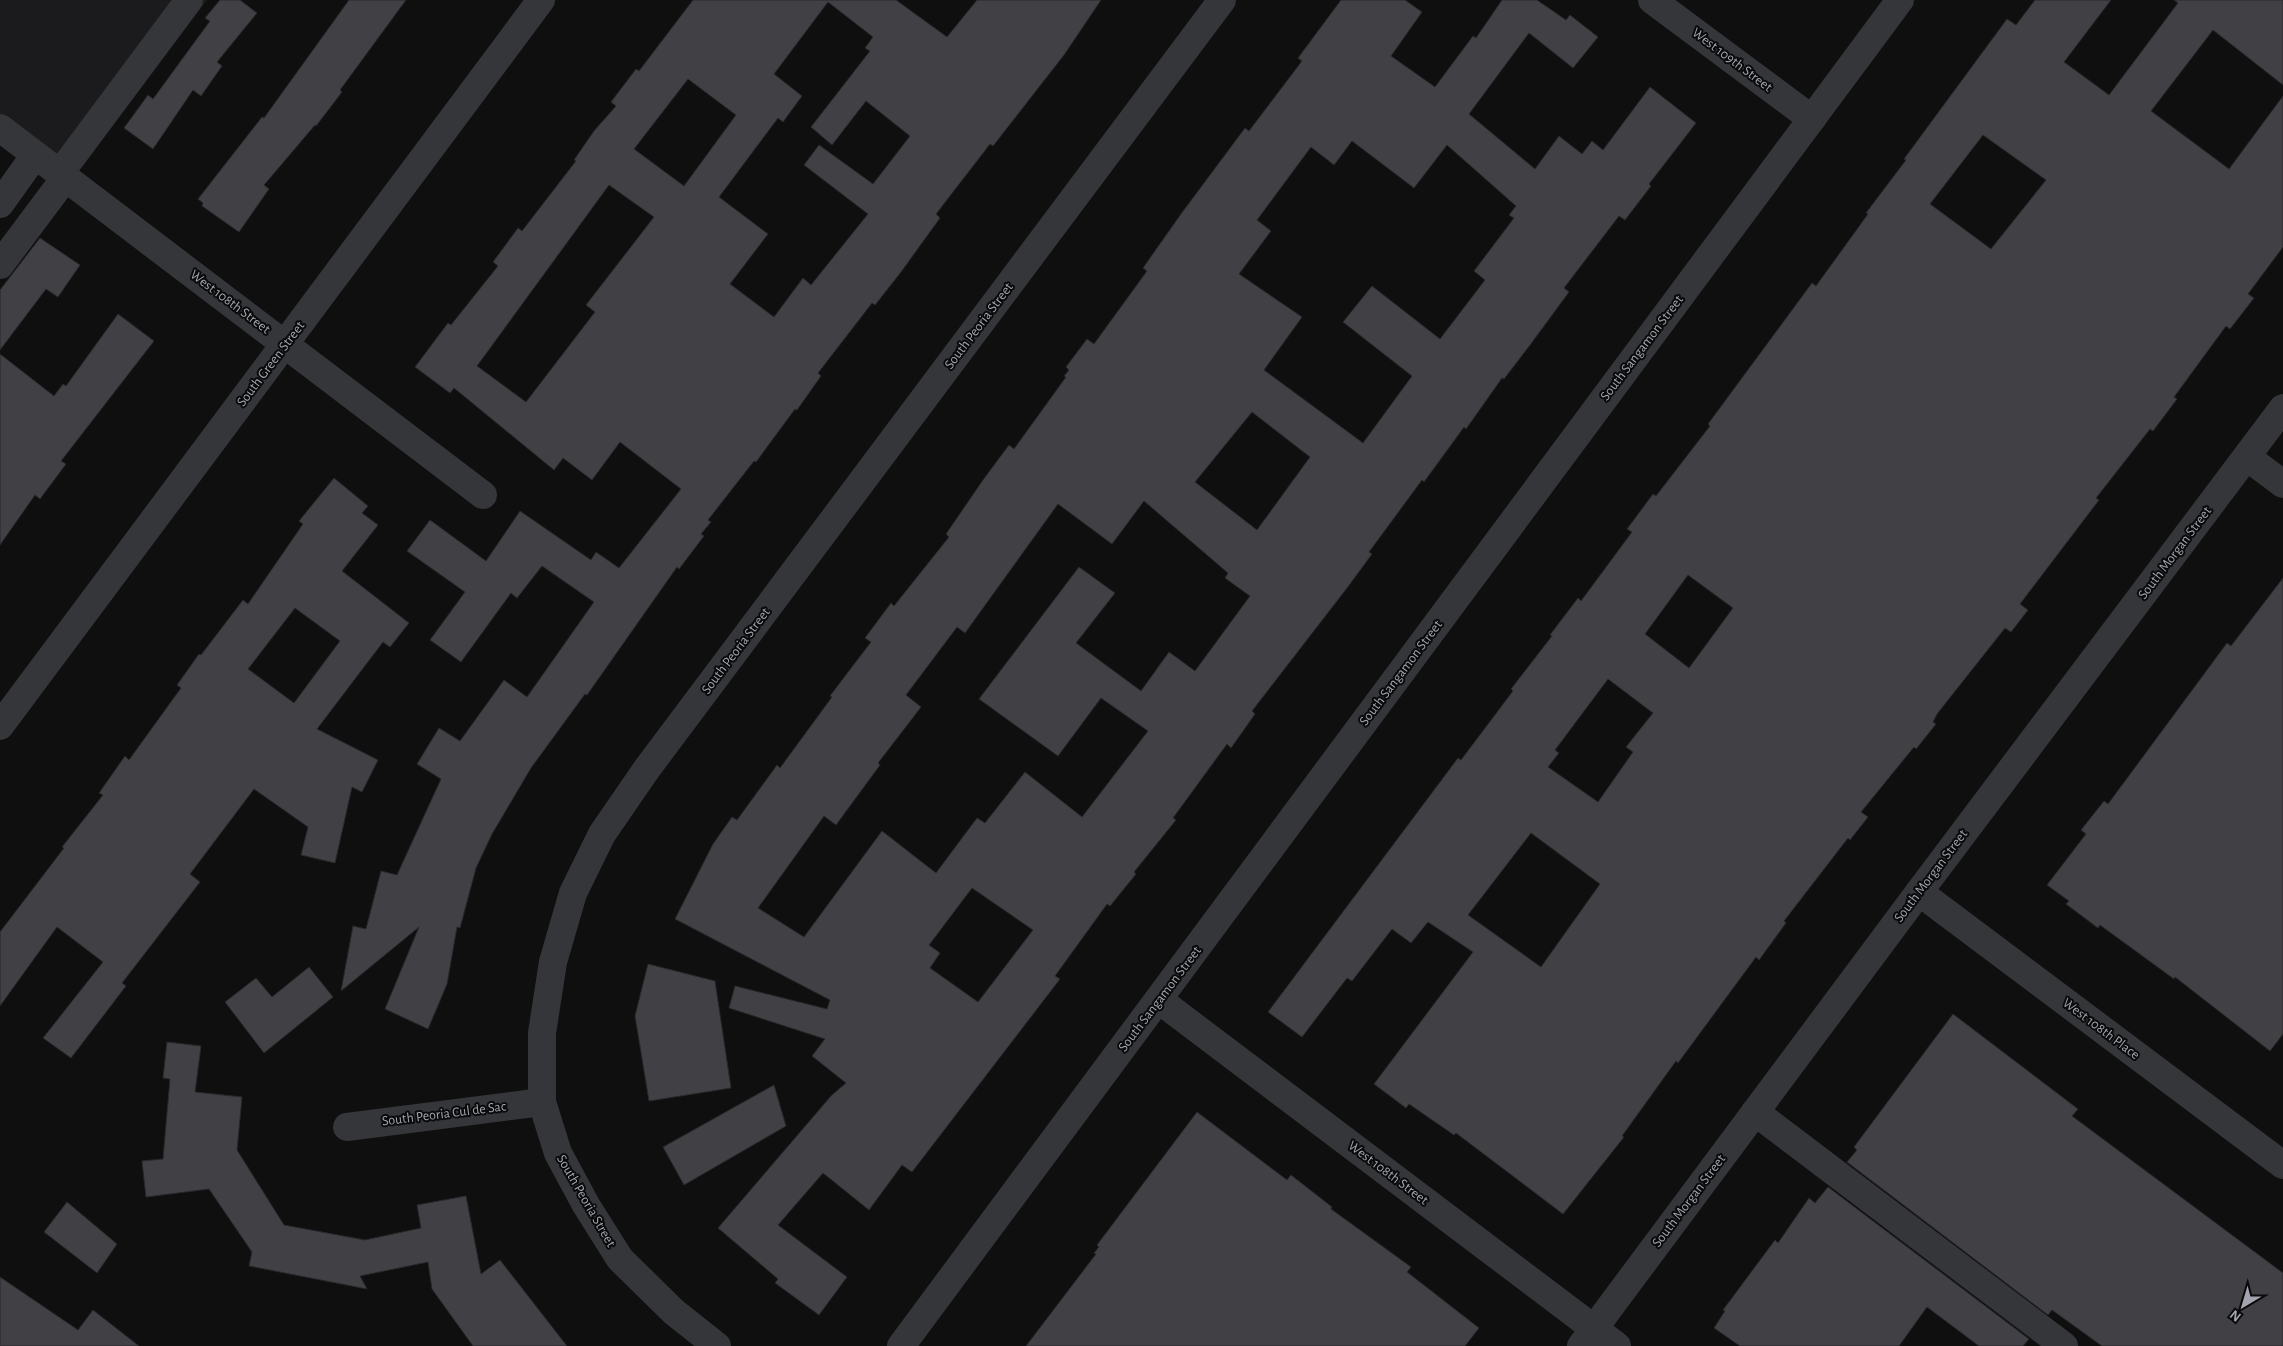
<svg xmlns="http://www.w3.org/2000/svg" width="2283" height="1346" font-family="'Alegreya Sans',sans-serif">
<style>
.built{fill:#1b1b1d}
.building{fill:#414145;stroke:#29292c;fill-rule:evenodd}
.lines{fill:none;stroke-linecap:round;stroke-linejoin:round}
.minor{stroke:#353639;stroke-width:28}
.labels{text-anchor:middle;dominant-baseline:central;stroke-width:4;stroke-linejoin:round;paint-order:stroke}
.street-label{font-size:14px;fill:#a2a5af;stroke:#0a0a0b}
</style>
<rect width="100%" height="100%" fill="#0f0f10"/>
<path class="built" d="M 0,0 L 207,0 L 74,178 L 0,122 Z"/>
<g class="building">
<path d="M 220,0 L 240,0 L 257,13 L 217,62 L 222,66 L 201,96 L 193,90 L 153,149 L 124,128 L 148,95 L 153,99 L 210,21 L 205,18 Z"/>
<path d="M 349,0 L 406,0 L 340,90 L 342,92 L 316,126 L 315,125 L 264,185 L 269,189 L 239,232 L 202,206 L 203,203 L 198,199 L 262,117 L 264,118 Z"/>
<path d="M 693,0 L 896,0 L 947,37 L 977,0 L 1101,0 L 1064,55 L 993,146 L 990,144 L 936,214 L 940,218 L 901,272 L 875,305 L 872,303 L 818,373 L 821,376 L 797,410 L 795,409 L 756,462 L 754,461 L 708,520 L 711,522 L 701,534 L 704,536 L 679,569 L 677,567 L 587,695 L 585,694 L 531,768 L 492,834 L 476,868 L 460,928 L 457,927 L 447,984 L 428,1029 L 385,1009 L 419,927 L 341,991 L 353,926 L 366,929 L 381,871 L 397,875 L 441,779 L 417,764 L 439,728 L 460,741 L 504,680 L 527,697 L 594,602 L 542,566 L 517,598 L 511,593 L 461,662 L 430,640 L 465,592 L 407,551 L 430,520 L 486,561 L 520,511 L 591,560 L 596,552 L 619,568 L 681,489 L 620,442 L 592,480 L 563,458 L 554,470 L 454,388 L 450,393 L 415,367 L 448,323 L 451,325 L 498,266 L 493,262 L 518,228 L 522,231 L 576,161 L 574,160 L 594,131 L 616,106 L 611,102 L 636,69 L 639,71 ZM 828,2 L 873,37 L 865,48 L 870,51 L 811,127 L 832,145 L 866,101 L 910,136 L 873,184 L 819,145 L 804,165 L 868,214 L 811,285 L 803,278 L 774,317 L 730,284 L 768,234 L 719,197 L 778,118 L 783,122 L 802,96 L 774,74 ZM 688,79 L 736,115 L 684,186 L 634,149 ZM 609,185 L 654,217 L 586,305 L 595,312 L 526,402 L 477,366 Z"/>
<path d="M 1341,0 L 1405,0 L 1422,12 L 1391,56 L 1435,87 L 1473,36 L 1476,38 L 1502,0 L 1537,0 L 1566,20 L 1570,15 L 1598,37 L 1573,68 L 1529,33 L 1469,114 L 1535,169 L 1559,136 L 1582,154 L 1592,141 L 1603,150 L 1650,87 L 1696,123 L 1649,184 L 1651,186 L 1625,220 L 1619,216 L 1564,288 L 1569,292 L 1530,345 L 1504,379 L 1502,378 L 1466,429 L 1464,427 L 1424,482 L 1422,480 L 1369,552 L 1372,554 L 1347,588 L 1252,711 L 1255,714 L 1231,748 L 1227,744 L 1173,818 L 1176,820 L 1134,872 L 1136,874 L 1110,906 L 1107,904 L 1055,976 L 1060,979 L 912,1172 L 902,1165 L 869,1210 L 823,1173 L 778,1225 L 847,1277 L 819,1315 L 775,1283 L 778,1279 L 718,1228 L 831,1096 L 846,1083 L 812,1056 L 825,1039 L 729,1008 L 735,986 L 827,1009 L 830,1000 L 675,919 L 713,844 L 732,817 L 737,820 L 777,765 L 780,768 L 832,697 L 830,696 L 871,642 L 865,638 L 891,603 L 894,606 L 949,537 L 946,534 L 983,480 L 1009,445 L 1014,449 L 1066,377 L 1064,376 L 1069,370 L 1066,367 L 1087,339 L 1094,344 L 1147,271 L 1143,268 L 1181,214 L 1245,128 L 1249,131 L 1302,61 L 1298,58 ZM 1352,141 L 1414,188 L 1447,145 L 1516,206 L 1509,215 L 1514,218 L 1474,271 L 1485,280 L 1440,339 L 1372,286 L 1343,322 L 1412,376 L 1363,443 L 1264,370 L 1302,317 L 1239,274 L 1271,231 L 1257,220 L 1311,147 L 1334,165 ZM 1252,412 L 1310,457 L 1257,530 L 1195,482 ZM 1144,501 L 1228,573 L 1225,578 L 1250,596 L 1195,671 L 1169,652 L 1141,691 L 1076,643 L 1115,593 L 1079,567 L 979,699 L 1058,756 L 1101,698 L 1148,731 L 1082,817 L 1025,772 L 985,823 L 977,818 L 936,873 L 882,831 L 804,937 L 758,908 L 824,816 L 836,825 L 880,765 L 878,763 L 921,707 L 906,695 L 957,627 L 965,633 L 1058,504 L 1112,544 ZM 972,888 L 1033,930 L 978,1002 L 930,968 L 940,953 L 929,945 Z"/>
<path d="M 2035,0 L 2111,0 L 2064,62 L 2109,95 L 2178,3 L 2174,0 L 2283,0 L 2283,85 L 2213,30 L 2151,111 L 2229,169 L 2283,96 L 2283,247 L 2248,294 L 2254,298 L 2230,329 L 2226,326 L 2174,397 L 2177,399 L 2153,431 L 2150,429 L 2096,498 L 2099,500 L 2020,604 L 2028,610 L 2011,632 L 2005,628 L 1937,714 L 1933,722 L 1936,724 L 1916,749 L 1914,747 L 1861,812 L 1868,817 L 1850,840 L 1848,838 L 1784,921 L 1786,923 L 1759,960 L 1756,957 L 1678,1063 L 1676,1061 L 1622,1136 L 1624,1137 L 1563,1214 L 1456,1133 L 1454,1135 L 1409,1104 L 1406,1108 L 1374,1084 L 1473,952 L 1428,922 L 1411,943 L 1392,929 L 1352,981 L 1347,978 L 1302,1037 L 1268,1012 L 1458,758 L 1461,760 L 1513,691 L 1511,689 L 1552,636 L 1550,635 L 1578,598 L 1581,601 L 1632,532 L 1627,529 L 1653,494 L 1656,496 L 1710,426 L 1708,424 L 1812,283 L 1816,286 L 1868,214 L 1866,213 L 1906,160 L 1904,159 L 2007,19 L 2016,25 ZM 1983,135 L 2046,180 L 1991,249 L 1930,204 ZM 1688,575 L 1733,608 L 1689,668 L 1645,634 ZM 1608,679 L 1653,713 L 1626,747 L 1633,752 L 1598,802 L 1548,767 L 1559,753 L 1555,750 ZM 1531,833 L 1600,884 L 1541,967 L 1468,915 Z"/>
<path d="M 40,238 L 80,265 L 58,297 L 46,289 L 0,350 L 0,290 Z"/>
<path d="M 118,314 L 154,341 L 61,461 L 66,464 L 40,499 L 35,495 L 0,545 L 0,354 L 54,396 L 63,384 L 66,386 Z"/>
<path d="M 334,478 L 368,506 L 362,513 L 378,525 L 342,571 L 409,623 L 390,647 L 383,642 L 317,729 L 378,760 L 362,792 L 352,787 L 335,863 L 301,855 L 308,827 L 254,789 L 190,874 L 200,882 L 122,983 L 126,986 L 71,1058 L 43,1038 L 103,962 L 57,927 L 0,1006 L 0,932 L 64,848 L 62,847 L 103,795 L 99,793 L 125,756 L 129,760 L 181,688 L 177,685 L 199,654 L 201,655 L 243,600 L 248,604 L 303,524 L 299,521 ZM 295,608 L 340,641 L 294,703 L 248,669 Z"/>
<path d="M 2283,578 L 2283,1034 L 2270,1051 L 2175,977 L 2174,979 L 2100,925 L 2098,928 L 2066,904 L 2069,901 L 2047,885 L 2086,834 L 2081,830 L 2104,801 L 2108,804 L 2227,643 L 2231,646 Z"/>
<path d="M 648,964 L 715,981 L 731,1088 L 649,1101 L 635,1016 Z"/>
<path d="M 309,967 L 333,997 L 264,1053 L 225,1002 L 256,978 L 272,997 Z"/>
<path d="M 1953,1014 L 2078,1109 L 2072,1116 L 2283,1273 L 2283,1346 L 2102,1346 L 2052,1310 L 2048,1315 L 1847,1162 L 1857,1150 L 1854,1147 Z"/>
<path d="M 167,1042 L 201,1046 L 195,1092 L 242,1097 L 237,1150 L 284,1225 L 365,1240 L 421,1228 L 417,1205 L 466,1196 L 481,1274 L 500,1260 L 567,1346 L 473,1346 L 432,1289 L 428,1262 L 360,1276 L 367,1289 L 249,1266 L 252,1252 L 209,1189 L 146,1197 L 142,1161 L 163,1159 L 170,1079 L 163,1078 Z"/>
<path d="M 774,1085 L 786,1126 L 684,1185 L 663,1147 Z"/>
<path d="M 1197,1112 L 1287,1180 L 1291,1175 L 1332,1207 L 1331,1209 L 1411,1267 L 1407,1272 L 1479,1328 L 1465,1346 L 1026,1346 L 1096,1254 L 1094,1253 L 1099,1247 L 1097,1245 Z"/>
<path d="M 1828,1187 L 2029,1339 L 2023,1346 L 1979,1346 L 1927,1307 L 1899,1346 L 1740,1346 L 1714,1328 L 1725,1311 L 1723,1310 L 1775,1240 L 1778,1243 L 1809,1198 L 1815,1203 Z"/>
<path d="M 67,1202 L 117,1244 L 97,1273 L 44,1232 Z"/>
<path d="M 0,1277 L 78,1330 L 93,1310 L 139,1346 L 0,1346 Z"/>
</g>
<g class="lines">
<g class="minor">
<path d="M 1652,0 L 1812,119"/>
<path d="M 0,128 L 483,495"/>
<path d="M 60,173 L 189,0"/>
<path d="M 0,204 L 35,155"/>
<path d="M 0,265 L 65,178"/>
<path d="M 2247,457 L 2283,484"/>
<path d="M 0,726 L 541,0"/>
<path d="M 1919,892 L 2283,1165"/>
<path d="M 1159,1000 L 1617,1346"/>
<path d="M 1755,1112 L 2064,1346"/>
<path d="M 347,1127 L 542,1102"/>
<path d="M 717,1346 L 674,1312 L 620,1259 L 586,1205 L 558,1153 L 542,1102 L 542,1033 L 553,962 L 573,893 L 602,834 L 646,770 L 1222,0"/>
<path d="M 901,1346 L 1900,0"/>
<path d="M 1581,1346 L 1919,892 L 2283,408"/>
</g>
</g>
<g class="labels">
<g class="street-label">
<text transform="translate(1732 60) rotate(37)">West 109th Street</text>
<text transform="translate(230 302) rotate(37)">West 108th Street</text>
<text transform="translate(979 326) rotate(-53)">South Peoria Street</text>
<text transform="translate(1642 348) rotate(-53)">South Sangamon Street</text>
<text transform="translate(271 364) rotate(-53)">South Green Street</text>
<text transform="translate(2175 553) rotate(-53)">South Morgan Street</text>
<text transform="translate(736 651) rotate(-53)">South Peoria Street</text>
<text transform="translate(1401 673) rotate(-53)">South Sangamon Street</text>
<text transform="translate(1931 876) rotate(-53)">South Morgan Street</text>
<text transform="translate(1160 999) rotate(-53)">South Sangamon Street</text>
<text transform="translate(2101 1029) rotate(37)">West 108th Place</text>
<text transform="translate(444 1114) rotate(-7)">South Peoria Cul de Sac</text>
<text transform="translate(1388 1173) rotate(37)">West 108th Street</text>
<text transform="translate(586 1201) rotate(60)">South Peoria Street</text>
<text transform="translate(1689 1201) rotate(-53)">South Morgan Street</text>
</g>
</g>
<g transform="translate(2243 1306) rotate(218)" stroke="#0a0a0b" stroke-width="4" paint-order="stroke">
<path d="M0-4L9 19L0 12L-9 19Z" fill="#a2a5af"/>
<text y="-8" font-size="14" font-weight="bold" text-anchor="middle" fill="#a2a5af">N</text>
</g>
</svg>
